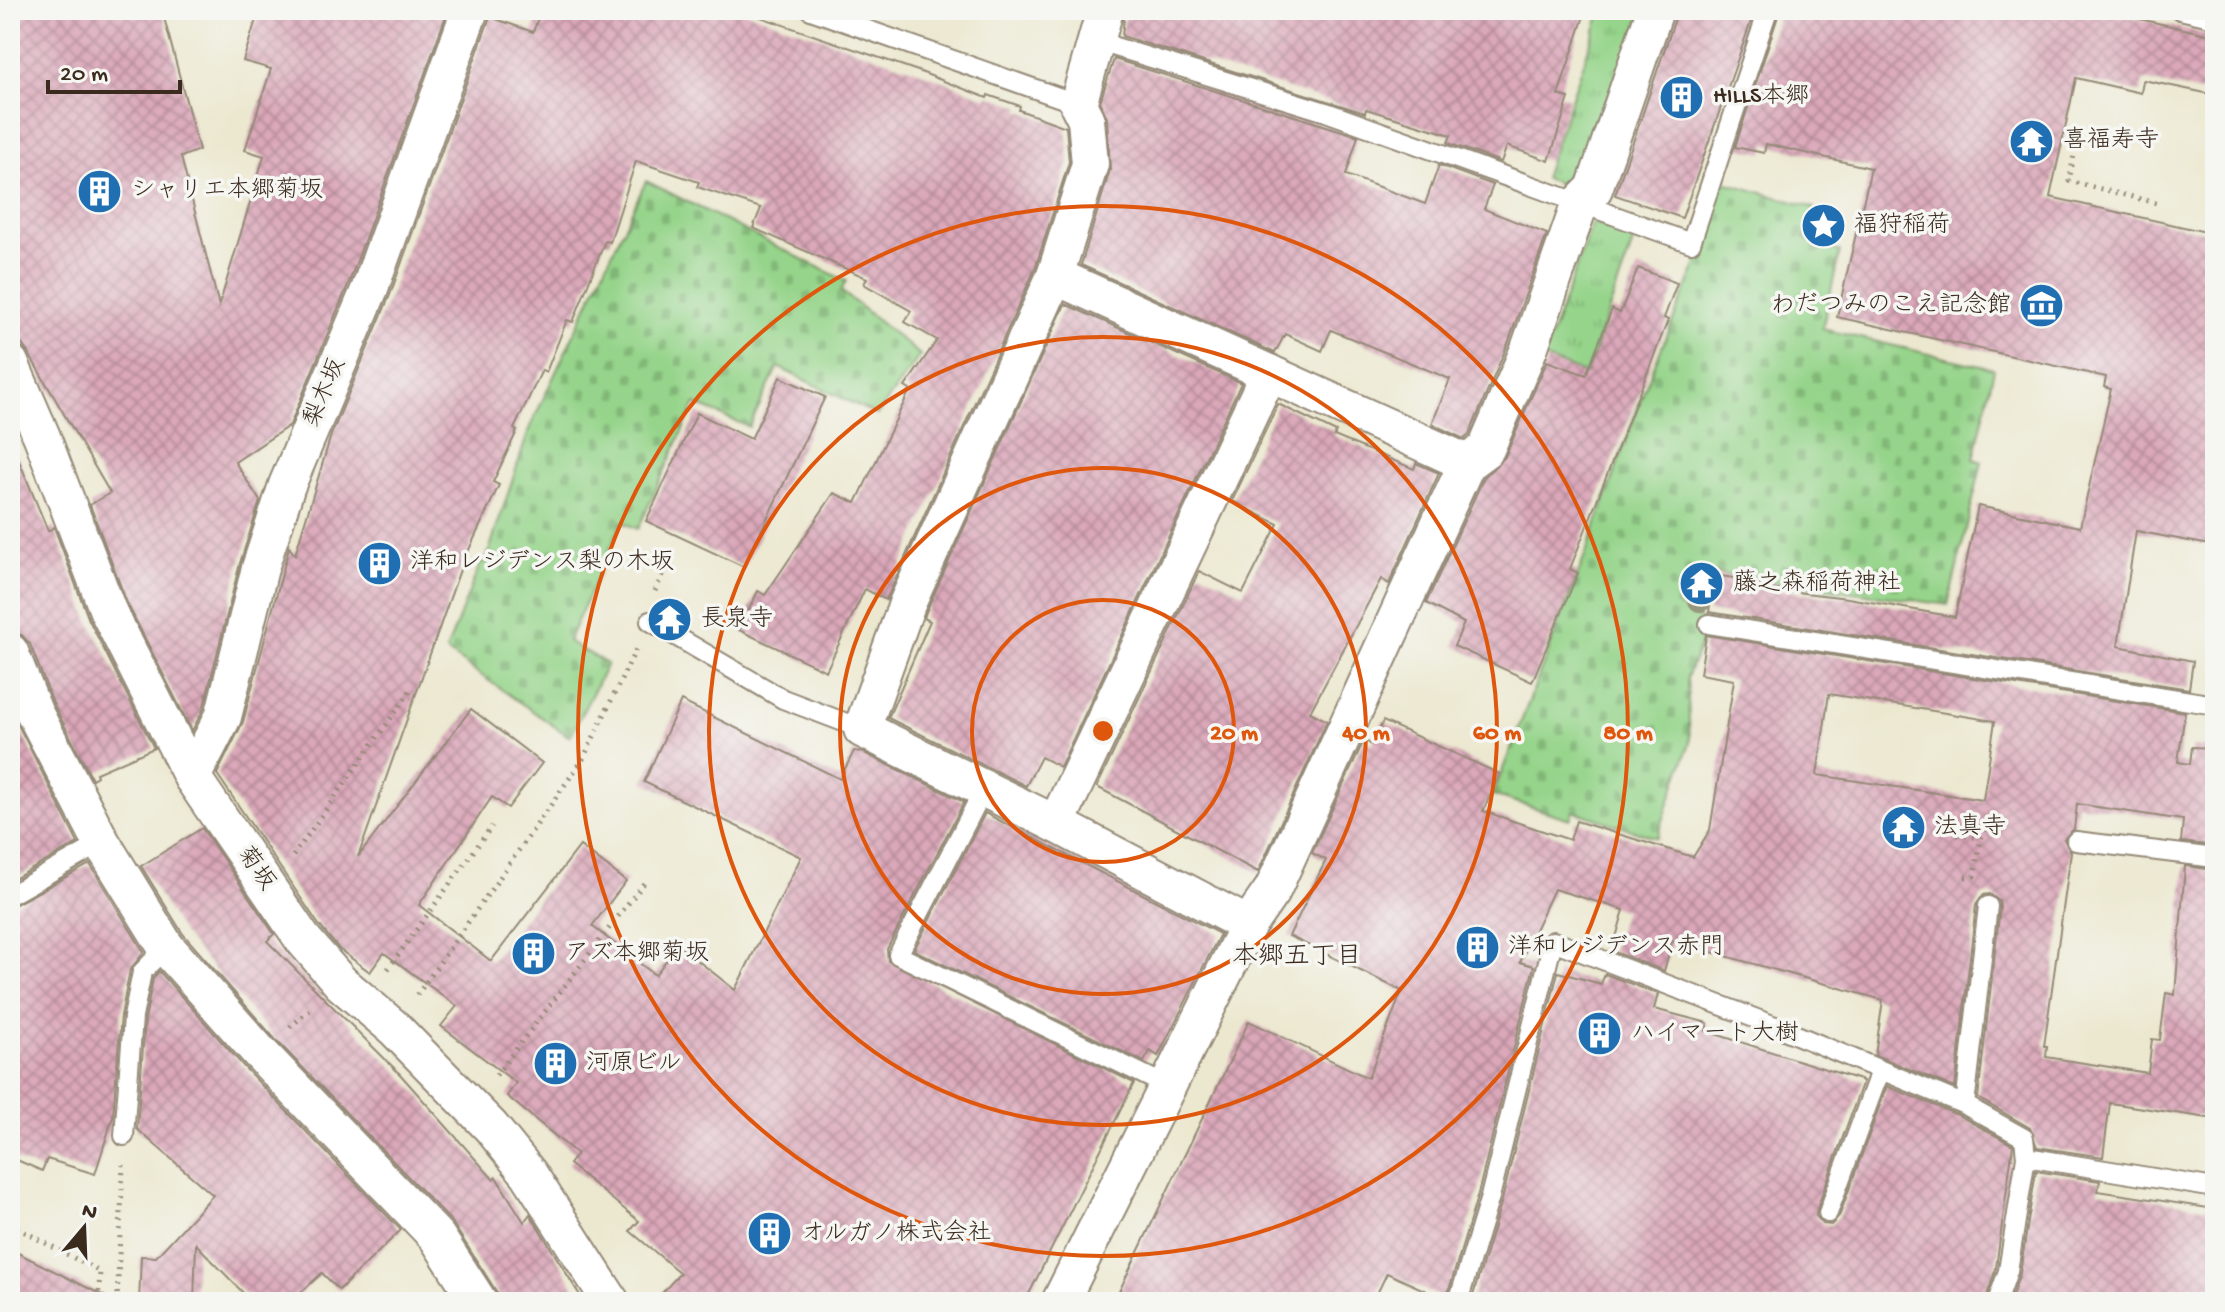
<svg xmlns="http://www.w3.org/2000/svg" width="2225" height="1312" font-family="'Gochi Hand','Klee One',sans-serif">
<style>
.cemetery{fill:url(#cemetery-stones);stroke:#687f54;stroke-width:2}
.park{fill:url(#park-tufts);stroke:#687f54;stroke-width:2}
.building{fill:url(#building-cross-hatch);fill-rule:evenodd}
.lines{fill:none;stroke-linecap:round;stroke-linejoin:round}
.service-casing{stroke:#948977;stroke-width:22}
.minor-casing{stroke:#948977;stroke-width:40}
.path{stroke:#948977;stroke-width:5;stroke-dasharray:2 6;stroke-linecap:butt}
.service{stroke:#fff;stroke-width:18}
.minor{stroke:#fff;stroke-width:36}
.tree{fill:#97977d}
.ring{fill:none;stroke:#df570d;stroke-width:4}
.labels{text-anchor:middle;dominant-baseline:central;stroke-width:7;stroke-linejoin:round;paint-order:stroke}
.poi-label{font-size:24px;fill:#3b2a1e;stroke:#f6f6f2;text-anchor:start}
.street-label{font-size:24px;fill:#3b2a1e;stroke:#f6f6f2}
.neighbourhood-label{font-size:26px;fill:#3b2a1e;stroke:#f6f6f2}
.centre{fill:#df570d;stroke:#f6f6f2;stroke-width:4}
.ring-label{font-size:24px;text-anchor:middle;font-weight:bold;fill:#df570d;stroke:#f6f6f2;stroke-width:7;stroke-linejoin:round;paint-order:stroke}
</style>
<defs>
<pattern id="cemetery-stones" width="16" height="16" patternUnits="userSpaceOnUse" patternTransform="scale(2)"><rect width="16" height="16" fill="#95d48a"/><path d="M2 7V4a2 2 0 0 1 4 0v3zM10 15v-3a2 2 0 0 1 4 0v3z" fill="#81b677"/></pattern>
<pattern id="park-tufts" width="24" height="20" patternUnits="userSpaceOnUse" patternTransform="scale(2)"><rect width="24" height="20" fill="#95d48a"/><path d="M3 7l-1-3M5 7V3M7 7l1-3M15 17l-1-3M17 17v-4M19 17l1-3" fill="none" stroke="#81b677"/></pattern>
<pattern id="building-cross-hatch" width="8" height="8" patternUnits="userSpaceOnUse" patternTransform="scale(2)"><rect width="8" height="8" fill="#dba8ba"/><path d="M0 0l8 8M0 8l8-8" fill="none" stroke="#b38997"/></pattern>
</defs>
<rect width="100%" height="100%" fill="#f6f6f2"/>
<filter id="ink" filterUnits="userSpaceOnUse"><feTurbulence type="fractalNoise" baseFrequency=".0125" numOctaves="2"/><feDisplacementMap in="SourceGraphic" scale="16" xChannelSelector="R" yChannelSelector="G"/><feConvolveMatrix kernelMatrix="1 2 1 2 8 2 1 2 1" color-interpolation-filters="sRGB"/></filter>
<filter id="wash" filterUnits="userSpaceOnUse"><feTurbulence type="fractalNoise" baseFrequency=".006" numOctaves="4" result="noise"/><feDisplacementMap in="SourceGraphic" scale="32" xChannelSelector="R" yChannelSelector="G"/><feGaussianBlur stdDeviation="1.8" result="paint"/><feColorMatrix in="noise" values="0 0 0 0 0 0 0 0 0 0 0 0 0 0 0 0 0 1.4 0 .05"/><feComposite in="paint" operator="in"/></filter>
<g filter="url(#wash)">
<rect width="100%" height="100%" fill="#ece8d0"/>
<g class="cemetery">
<path d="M 646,181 L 846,281 L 841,291 L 920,355 L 877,415 L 778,367 L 749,427 L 695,404 L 638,529 L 622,522 L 568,641 L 607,664 L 570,737 L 446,651 L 481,562 L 485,563 L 530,427 Z"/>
<path d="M 1724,182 L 1815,208 L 1805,239 L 1840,252 L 1822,329 L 1994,369 L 1974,459 L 1982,462 L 1948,605 L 1689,570 L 1676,605 L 1701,620 L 1703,638 L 1687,677 L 1690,742 L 1657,838 L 1573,811 L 1570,819 L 1493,795 L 1588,548 L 1644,390 L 1704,247 Z"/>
</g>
<g class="park">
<path d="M 1602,10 L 1643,10 L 1583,181 L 1569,187 L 1544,178 Z"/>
<path d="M 1593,222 L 1635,237 L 1586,374 L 1543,358 Z"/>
</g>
<g id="blocks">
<g class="building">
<path d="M 10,10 L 162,10 L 199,150 L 181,157 L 219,306 L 264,156 L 245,150 L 271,69 L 243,61 L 259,10 L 448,10 L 350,280 L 290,425 L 235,462 L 260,501 L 240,563 L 203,710 L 192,731 L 127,603 L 90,505 L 110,493 L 29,354 L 10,328 Z"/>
<path d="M 541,10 L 740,10 L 918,71 L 987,98 L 988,95 L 1020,106 L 1019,110 L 1066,127 L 1069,162 L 1035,269 L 886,600 L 865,589 L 826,671 L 739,630 L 758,591 L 765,595 L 834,493 L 856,503 L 910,390 L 905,387 L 937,340 L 905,322 L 911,311 L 864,284 L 867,278 L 753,228 L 761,208 L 697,187 L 699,182 L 636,161 L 610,242 L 605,241 L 573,322 L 567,320 L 546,372 L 542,370 L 514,429 L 517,431 L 493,482 L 499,485 L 461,567 L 358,857 L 471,709 L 542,763 L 508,808 L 492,797 L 419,905 L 491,961 L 580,846 L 626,881 L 592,926 L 655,975 L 678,945 L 735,990 L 801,857 L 644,782 L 681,701 L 840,779 L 854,751 L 862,752 L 964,802 L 887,949 L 888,961 L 1134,1083 L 1025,1302 L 654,1302 L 680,1273 L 630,1231 L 639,1221 L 569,1164 L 577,1154 L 507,1096 L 516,1083 L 441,1026 L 457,1006 L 384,953 L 370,972 L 339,949 L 319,925 L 217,774 L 243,722 L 289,547 L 295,555 L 331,435 L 390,295 L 490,17 L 533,32 Z"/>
<path d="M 1125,10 L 1586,10 L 1558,95 L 1569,98 L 1549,161 L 1507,146 L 1501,162 L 1448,143 L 1451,135 L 1366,109 L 1365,113 L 1122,36 Z"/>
<path d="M 1678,10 L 1755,10 L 1682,218 L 1615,195 Z"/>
<path d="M 1780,10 L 2100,10 L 2215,36 L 2215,95 L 2143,80 L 2141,93 L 2076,78 L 2050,197 L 2215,234 L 2215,546 L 2136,531 L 2118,646 L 2193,661 L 2189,689 L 1709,612 L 1714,575 L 1761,582 L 1760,588 L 1848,598 L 1955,617 L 1978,506 L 2080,527 L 2111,389 L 2104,387 L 2106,377 L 1837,317 L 1871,168 L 1766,144 L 1764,153 L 1735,147 Z"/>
<path d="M 1114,59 L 1358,136 L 1346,175 L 1425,204 L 1439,165 L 1493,185 L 1484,209 L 1547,234 L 1509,341 L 1469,435 L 1464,439 L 1432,424 L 1450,379 L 1331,330 L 1322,351 L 1285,334 L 1275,353 L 1081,265 L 1110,170 L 1107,118 L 1100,102 Z"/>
<path d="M 1638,268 L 1677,283 L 1664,318 L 1668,320 L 1570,569 L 1578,573 L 1532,682 L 1454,646 L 1464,623 L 1426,603 L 1484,477 L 1505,457 L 1547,361 L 1586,375 L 1612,309 L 1620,313 Z"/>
<path d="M 1065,304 L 1241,383 L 1060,767 L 1041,757 L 1026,786 L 888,718 L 930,621 L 924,618 L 926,612 Z"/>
<path d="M 780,377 L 825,397 L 744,567 L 646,521 L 697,413 L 751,439 Z"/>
<path d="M 1278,404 L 1336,432 L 1334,436 L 1414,469 L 1416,463 L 1439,473 L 1389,584 L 1381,579 L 1310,712 L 1327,721 L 1258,872 L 1097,787 L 1199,571 L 1243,593 L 1278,524 L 1232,501 Z"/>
<path d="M 11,441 L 48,531 L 54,527 L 89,620 L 154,748 L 96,773 L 97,776 L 92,779 L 53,703 L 30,644 L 22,635 L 10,631 Z"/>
<path d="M 1706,635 L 2185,712 L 2178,762 L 2190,764 L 2192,747 L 2215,748 L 2215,846 L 2181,842 L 2183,820 L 2077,804 L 2074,829 L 2064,839 L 2071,852 L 2044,1046 L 2047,1046 L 2046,1057 L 2148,1073 L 2152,1039 L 2160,1040 L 2166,993 L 2175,995 L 2185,866 L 2215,870 L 2215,1017 L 2210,1055 L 2215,1056 L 2215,1119 L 2110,1103 L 2103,1157 L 2037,1147 L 2030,1128 L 1978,1098 L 2000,907 L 1999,901 L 1990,894 L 1983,895 L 1976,905 L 1955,1088 L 1875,1055 L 1883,1000 L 1672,941 L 1664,971 L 1612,951 L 1624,910 L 1554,889 L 1520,962 L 1534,966 L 1478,1194 L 1446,1300 L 1387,1273 L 1373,1302 L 1114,1302 L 1249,1021 L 1368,1078 L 1402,991 L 1289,936 L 1326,860 L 1312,853 L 1364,740 L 1372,745 L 1383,721 L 1500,774 L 1483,811 L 1570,840 L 1576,821 L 1693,857 L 1710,830 L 1734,680 L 1700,674 ZM 1829,694 L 1995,721 L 1983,800 L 1817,775 Z"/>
<path d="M 10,709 L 78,843 L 10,881 Z"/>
<path d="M 985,813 L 1220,934 L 1158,1056 L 1150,1051 L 1144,1062 L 914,950 Z"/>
<path d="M 202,828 L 274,934 L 267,941 L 399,1073 L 493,1179 L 496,1177 L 524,1222 L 530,1214 L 584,1302 L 503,1302 L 452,1222 L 275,1039 L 183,934 L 141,866 Z"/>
<path d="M 90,864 L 144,952 L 130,970 L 121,1016 L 113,1117 L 95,1174 L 47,1159 L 42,1171 L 10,1157 L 10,907 Z"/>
<path d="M 159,971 L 245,1068 L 401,1230 L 339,1290 L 322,1273 L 291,1302 L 252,1302 L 196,1244 L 194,1302 L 139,1302 L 141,1256 L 156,1257 L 213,1195 L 137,1129 L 145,1019 L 153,978 Z"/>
<path d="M 1558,972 L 1601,984 L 1605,974 L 1658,994 L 1654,1009 L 1708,1023 L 1706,1031 L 1863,1081 L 1817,1209 L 1816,1216 L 1823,1224 L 1831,1225 L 1839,1217 L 1887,1086 L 1960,1116 L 2013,1145 L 1996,1268 L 1985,1302 L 1471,1302 L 1502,1200 Z"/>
<path d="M 2036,1171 L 2100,1181 L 2098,1191 L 2215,1209 L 2215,1302 L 2010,1302 L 2020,1273 Z"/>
<path d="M 10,1249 L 116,1302 L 10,1302 Z"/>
</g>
</g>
</g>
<g filter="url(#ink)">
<use href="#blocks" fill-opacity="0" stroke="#948977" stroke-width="2"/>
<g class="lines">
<defs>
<g id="service">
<path d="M 811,10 L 1078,104"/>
<path d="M 2180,10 L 2215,18"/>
<path d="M 1096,41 L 1326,112 L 1691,243 L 1768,10"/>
<path d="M 650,621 L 783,699 L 862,729"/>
<path d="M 1709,624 L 2215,705"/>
<path d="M 984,789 L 898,955 L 1167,1086"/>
<path d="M 2076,841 L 2215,858"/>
<path d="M 10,895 L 102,843"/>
<path d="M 1965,1105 L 1988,906"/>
<path d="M 124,1136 L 133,1017 L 142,972 L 166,947"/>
<path d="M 1828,1213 L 1880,1071"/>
<path d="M 1458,1302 L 1490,1197 L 1553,941 L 1775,1026 L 1965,1105 L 2024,1138 L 2026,1157 L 2215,1188"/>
<path d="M 1997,1302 L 2008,1271 L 2026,1157"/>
</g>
<g id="minor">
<path d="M 1105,10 L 1078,104 L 1086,120 L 1090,164 L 1055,276 L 907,604 L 862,729 L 1056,824 L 1248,925"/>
<path d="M 1055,276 L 1467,463"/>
<path d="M 10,363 L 42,437 L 108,611 L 192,777 L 302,938 L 341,983 L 394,1028 L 491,1127 L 529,1174 L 611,1302"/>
<path d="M 10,652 L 34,712 L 102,843 L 166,947 L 260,1053 L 437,1237 L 479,1302"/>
<path d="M 192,777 L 223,717 L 260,568 L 287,485 L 370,288 L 470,10"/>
<path d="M 1056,824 L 1269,373"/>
<path d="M 1060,1302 L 1248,925 L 1273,889 L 1467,463 L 1486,449 L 1529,349 L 1580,203 L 1594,189 L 1655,10"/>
</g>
</defs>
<use href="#service" class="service-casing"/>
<use href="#minor" class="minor-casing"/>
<g class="path">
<path d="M 2075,149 L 2069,181 L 2160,204"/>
<path d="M 655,591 L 670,559"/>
<path d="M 1693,597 L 1697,586"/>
<path d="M 1957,835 L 1981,838"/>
<path d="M 293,856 L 413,687"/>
<path d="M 1965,877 L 1974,876 L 1981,838 L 1996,810"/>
<path d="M 388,969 L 492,826"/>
<path d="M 417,995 L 583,759 L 636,649"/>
<path d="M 290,1027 L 310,1010"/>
<path d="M 496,1075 L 644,883"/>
<path d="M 10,1224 L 100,1272 L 98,1302"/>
<path d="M 117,1302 L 123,1165"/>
</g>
<use href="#service" class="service"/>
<use href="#minor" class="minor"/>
</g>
<circle class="tree" cx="1700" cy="600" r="12"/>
</g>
<g class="ring">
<circle cx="1103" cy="731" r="131"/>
<circle cx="1103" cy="731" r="263"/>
<circle cx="1103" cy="731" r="394"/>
<circle cx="1103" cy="731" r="525"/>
</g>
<defs>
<symbol id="building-disc" viewBox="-11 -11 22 22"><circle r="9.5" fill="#1f6fb2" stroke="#f6f6f2"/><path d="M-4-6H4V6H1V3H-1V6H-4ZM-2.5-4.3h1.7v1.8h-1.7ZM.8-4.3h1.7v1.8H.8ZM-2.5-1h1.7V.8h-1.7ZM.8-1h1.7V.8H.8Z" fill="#fff"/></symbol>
<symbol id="temple-disc" viewBox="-11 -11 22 22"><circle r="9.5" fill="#1f6fb2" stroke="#f6f6f2"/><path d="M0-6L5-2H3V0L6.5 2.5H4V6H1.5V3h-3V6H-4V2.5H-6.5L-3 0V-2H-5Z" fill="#fff"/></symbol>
<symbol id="sight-disc" viewBox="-11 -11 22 22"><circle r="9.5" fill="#1f6fb2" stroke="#f6f6f2"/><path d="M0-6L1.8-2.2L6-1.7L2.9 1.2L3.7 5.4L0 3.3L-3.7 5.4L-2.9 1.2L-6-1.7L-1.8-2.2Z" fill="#fff"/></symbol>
<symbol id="museum-disc" viewBox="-11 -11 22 22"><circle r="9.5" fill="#1f6fb2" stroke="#f6f6f2"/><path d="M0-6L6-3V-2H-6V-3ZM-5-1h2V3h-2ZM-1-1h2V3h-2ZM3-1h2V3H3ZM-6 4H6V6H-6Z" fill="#fff"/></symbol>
</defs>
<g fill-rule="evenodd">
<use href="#building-disc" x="1656" y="72" width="51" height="51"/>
<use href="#temple-disc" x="2006" y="116" width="51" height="51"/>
<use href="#building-disc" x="74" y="166" width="51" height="51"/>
<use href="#sight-disc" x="1798" y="200" width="51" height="51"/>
<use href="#museum-disc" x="2016" y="280" width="51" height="51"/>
<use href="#building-disc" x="354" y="538" width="51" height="51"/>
<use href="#temple-disc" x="1676" y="558" width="51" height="51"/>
<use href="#temple-disc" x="644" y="594" width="51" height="51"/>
<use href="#temple-disc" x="1878" y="802" width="51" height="51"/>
<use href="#building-disc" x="1452" y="922" width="51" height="51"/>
<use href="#building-disc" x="508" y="928" width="51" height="51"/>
<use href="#building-disc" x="1574" y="1008" width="51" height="51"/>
<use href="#building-disc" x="530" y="1038" width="51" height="51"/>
<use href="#building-disc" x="744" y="1208" width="51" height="51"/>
</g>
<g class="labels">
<g class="poi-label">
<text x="1713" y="97">HILLS本郷</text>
<text x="2063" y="141">喜福寿寺</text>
<text x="131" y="191">シャリエ本郷菊坂</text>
<text x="1854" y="226">福狩稲荷</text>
<text x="2011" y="306" text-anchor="end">わだつみのこえ記念館</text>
<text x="410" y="563">洋和レジデンス梨の木坂</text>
<text x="1733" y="584">藤之森稲荷神社</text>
<text x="701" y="620">長泉寺</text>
<text x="1934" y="828">法真寺</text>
<text x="1508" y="948">洋和レジデンス赤門</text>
<text x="565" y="954">アズ本郷菊坂</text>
<text x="1631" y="1034">ハイマート大樹</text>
<text x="586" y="1064">河原ビル</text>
<text x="801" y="1234">オルガノ株式会社</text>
</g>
<g class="street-label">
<text transform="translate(326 393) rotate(-67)">梨木坂</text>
<text transform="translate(255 869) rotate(55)">菊坂</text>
</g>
<g class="neighbourhood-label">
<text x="1297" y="958">本郷五丁目</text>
</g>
</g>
<circle cx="1103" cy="731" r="12" class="centre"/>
<g class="ring-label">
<text x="1234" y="739">20 m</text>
<text x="1366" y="739">40 m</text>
<text x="1497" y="739">60 m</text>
<text x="1628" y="739">80 m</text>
</g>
<rect width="2225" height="1312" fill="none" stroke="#f6f6f2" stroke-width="40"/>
<g transform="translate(84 1228) rotate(19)" stroke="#f6f6f2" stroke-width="6" paint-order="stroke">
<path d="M0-6L14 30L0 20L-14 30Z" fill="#3b2a1e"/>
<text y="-12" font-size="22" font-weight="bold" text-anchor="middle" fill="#3b2a1e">N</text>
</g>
<path d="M48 80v12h132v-12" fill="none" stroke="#3b2a1e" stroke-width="4"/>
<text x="60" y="80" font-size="24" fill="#3b2a1e" stroke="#f6f6f2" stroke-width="6" paint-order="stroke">20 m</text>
</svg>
